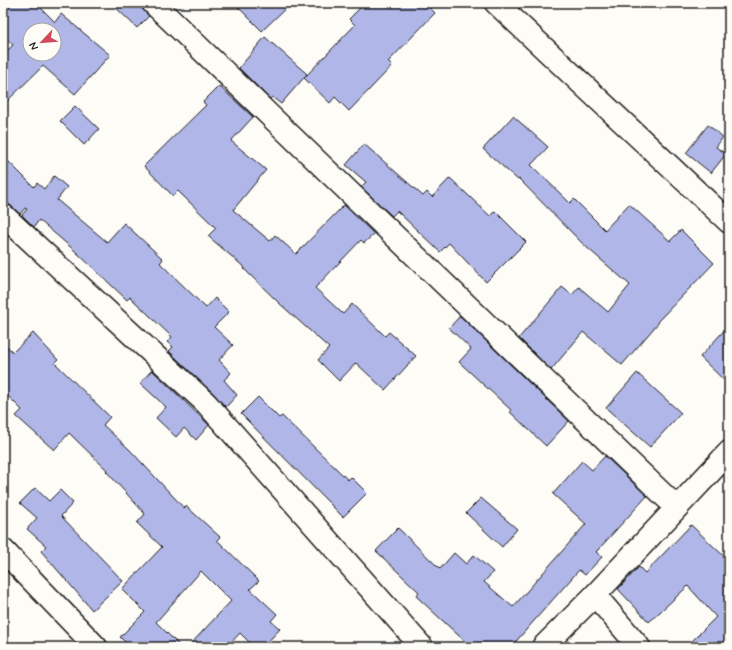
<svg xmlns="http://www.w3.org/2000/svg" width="732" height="650" font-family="Mynerve,sans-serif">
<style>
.building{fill:#b0b7e8;stroke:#1c1c1c;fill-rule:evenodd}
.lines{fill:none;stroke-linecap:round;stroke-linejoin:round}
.minor-casing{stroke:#1c1c1c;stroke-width:25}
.minor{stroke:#fdfcf7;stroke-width:22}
</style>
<rect width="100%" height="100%" fill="#fdfcf7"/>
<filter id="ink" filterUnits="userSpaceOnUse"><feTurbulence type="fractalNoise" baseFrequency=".025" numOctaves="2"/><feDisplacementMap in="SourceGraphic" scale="8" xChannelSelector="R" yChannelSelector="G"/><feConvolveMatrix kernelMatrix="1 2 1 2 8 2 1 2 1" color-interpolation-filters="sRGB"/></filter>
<g filter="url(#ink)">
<g class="building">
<path d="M 3,3 L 36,3 L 55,22 L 61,14 L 110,55 L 75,94 L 43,66 L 3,105 L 3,55 L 13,45 L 3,36 ZM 30,30 L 54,30 L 54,54 L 30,54 Z"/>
<path d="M 111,3 L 141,3 L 141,7 L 149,16 L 137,28 Z"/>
<path d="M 234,3 L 291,3 L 262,31 Z"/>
<path d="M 365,3 L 425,3 L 435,13 L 388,62 L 392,66 L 349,111 L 335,97 L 330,103 L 304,78 L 355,25 L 349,19 Z"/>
<path d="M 265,37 L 307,74 L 281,104 L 272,97 L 270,99 L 239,68 Z"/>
<path d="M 219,86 L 253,117 L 231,141 L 266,170 L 233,210 L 270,241 L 275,235 L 296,254 L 344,205 L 374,234 L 364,243 L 361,240 L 315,288 L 343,314 L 352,304 L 385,336 L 389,332 L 416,356 L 385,390 L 356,363 L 339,381 L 318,360 L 329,348 L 278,302 L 244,269 L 245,268 L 208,236 L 216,228 L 178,191 L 173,196 L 144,166 L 206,105 L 203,102 Z"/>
<path d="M 75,106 L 99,129 L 84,145 L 60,121 Z"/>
<path d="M 513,116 L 548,147 L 531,165 L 570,203 L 574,199 L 605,230 L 629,204 L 670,241 L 681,230 L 714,263 L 658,321 L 659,322 L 622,365 L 583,332 L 551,370 L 519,338 L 562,287 L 572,295 L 579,287 L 608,312 L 630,285 L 584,245 L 519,179 L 518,180 L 483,149 Z"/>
<path d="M 708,125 L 723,137 L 716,147 L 726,154 L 711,173 L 686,153 Z"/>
<path d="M 364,144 L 423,196 L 427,192 L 432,197 L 450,178 L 490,216 L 495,211 L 526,242 L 486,282 L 449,243 L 440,252 L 397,211 L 392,216 L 361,187 L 366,182 L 346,165 Z"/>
<path d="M 3,156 L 34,187 L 37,183 L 44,189 L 54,176 L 67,187 L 57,200 L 107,242 L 124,223 L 163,259 L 160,263 L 206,308 L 215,298 L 229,312 L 214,327 L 233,345 L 219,360 L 231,373 L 224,380 L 237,395 L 226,407 L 169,351 L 173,347 L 167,342 L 172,337 L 130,297 L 127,300 L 74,250 L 39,220 L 34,227 L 22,215 L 27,209 L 25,208 L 20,214 L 11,206 L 3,203 Z"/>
<path d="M 460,316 L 569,421 L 546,446 L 510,412 L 511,410 L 459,362 L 471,349 L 449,328 Z"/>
<path d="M 729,325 L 729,385 L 700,357 Z"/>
<path d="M 33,333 L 58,360 L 55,363 L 110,417 L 103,425 L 129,449 L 184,508 L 186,506 L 220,537 L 217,540 L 259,581 L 250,589 L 277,614 L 271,621 L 280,629 L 263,647 L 254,647 L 240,633 L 227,647 L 188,647 L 231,601 L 201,571 L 156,622 L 181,647 L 130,647 L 120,637 L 145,612 L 122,589 L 162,547 L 137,523 L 145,514 L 106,471 L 107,470 L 69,433 L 54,450 L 16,416 L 22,410 L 3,391 L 3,343 L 13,352 Z"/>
<path d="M 152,370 L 209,425 L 196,440 L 184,428 L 176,437 L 156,418 L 166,407 L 140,383 Z"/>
<path d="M 637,373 L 681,413 L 650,447 L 606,408 Z"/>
<path d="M 258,397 L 279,418 L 282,416 L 348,480 L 351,477 L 367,493 L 343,517 L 241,414 Z"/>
<path d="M 605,456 L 647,496 L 596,552 L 602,557 L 585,575 L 579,570 L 511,647 L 471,647 L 416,596 L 419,592 L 376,551 L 398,528 L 440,569 L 454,553 L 466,564 L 474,555 L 493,572 L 484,582 L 513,607 L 586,524 L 553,494 L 582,461 L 592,470 Z"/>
<path d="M 35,488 L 49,501 L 60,490 L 73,503 L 61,516 L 123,581 L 92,610 L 41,551 L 46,546 L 27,529 L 37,518 L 20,503 Z"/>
<path d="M 481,498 L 517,529 L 502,547 L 466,513 Z"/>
<path d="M 691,525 L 729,561 L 729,637 L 719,647 L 686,647 L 716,617 L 688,586 L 649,622 L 618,589 L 639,567 L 645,573 Z"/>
</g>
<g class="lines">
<defs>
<g id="minor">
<path d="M 153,3 L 676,507"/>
<path d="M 496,3 L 729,222"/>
<path d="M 3,215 L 206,403 L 422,647"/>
<path d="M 3,550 L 96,647"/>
<path d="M 595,595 L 639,647"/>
<path d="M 543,647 L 595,595 L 729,452"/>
</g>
</defs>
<use href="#minor" class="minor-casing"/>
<use href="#minor" class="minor"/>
</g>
</g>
<rect width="732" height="650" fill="none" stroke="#fdfcf7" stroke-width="16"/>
<rect x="8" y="8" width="716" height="634" fill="none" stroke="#1c1c1c" stroke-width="1.5" filter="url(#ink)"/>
<g transform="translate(42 42) rotate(244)"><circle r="19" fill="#fdfcf7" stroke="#a3a29f"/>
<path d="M0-3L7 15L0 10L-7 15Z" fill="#d1495b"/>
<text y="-6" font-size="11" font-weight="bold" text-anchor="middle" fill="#1c1c1c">N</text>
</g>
</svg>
